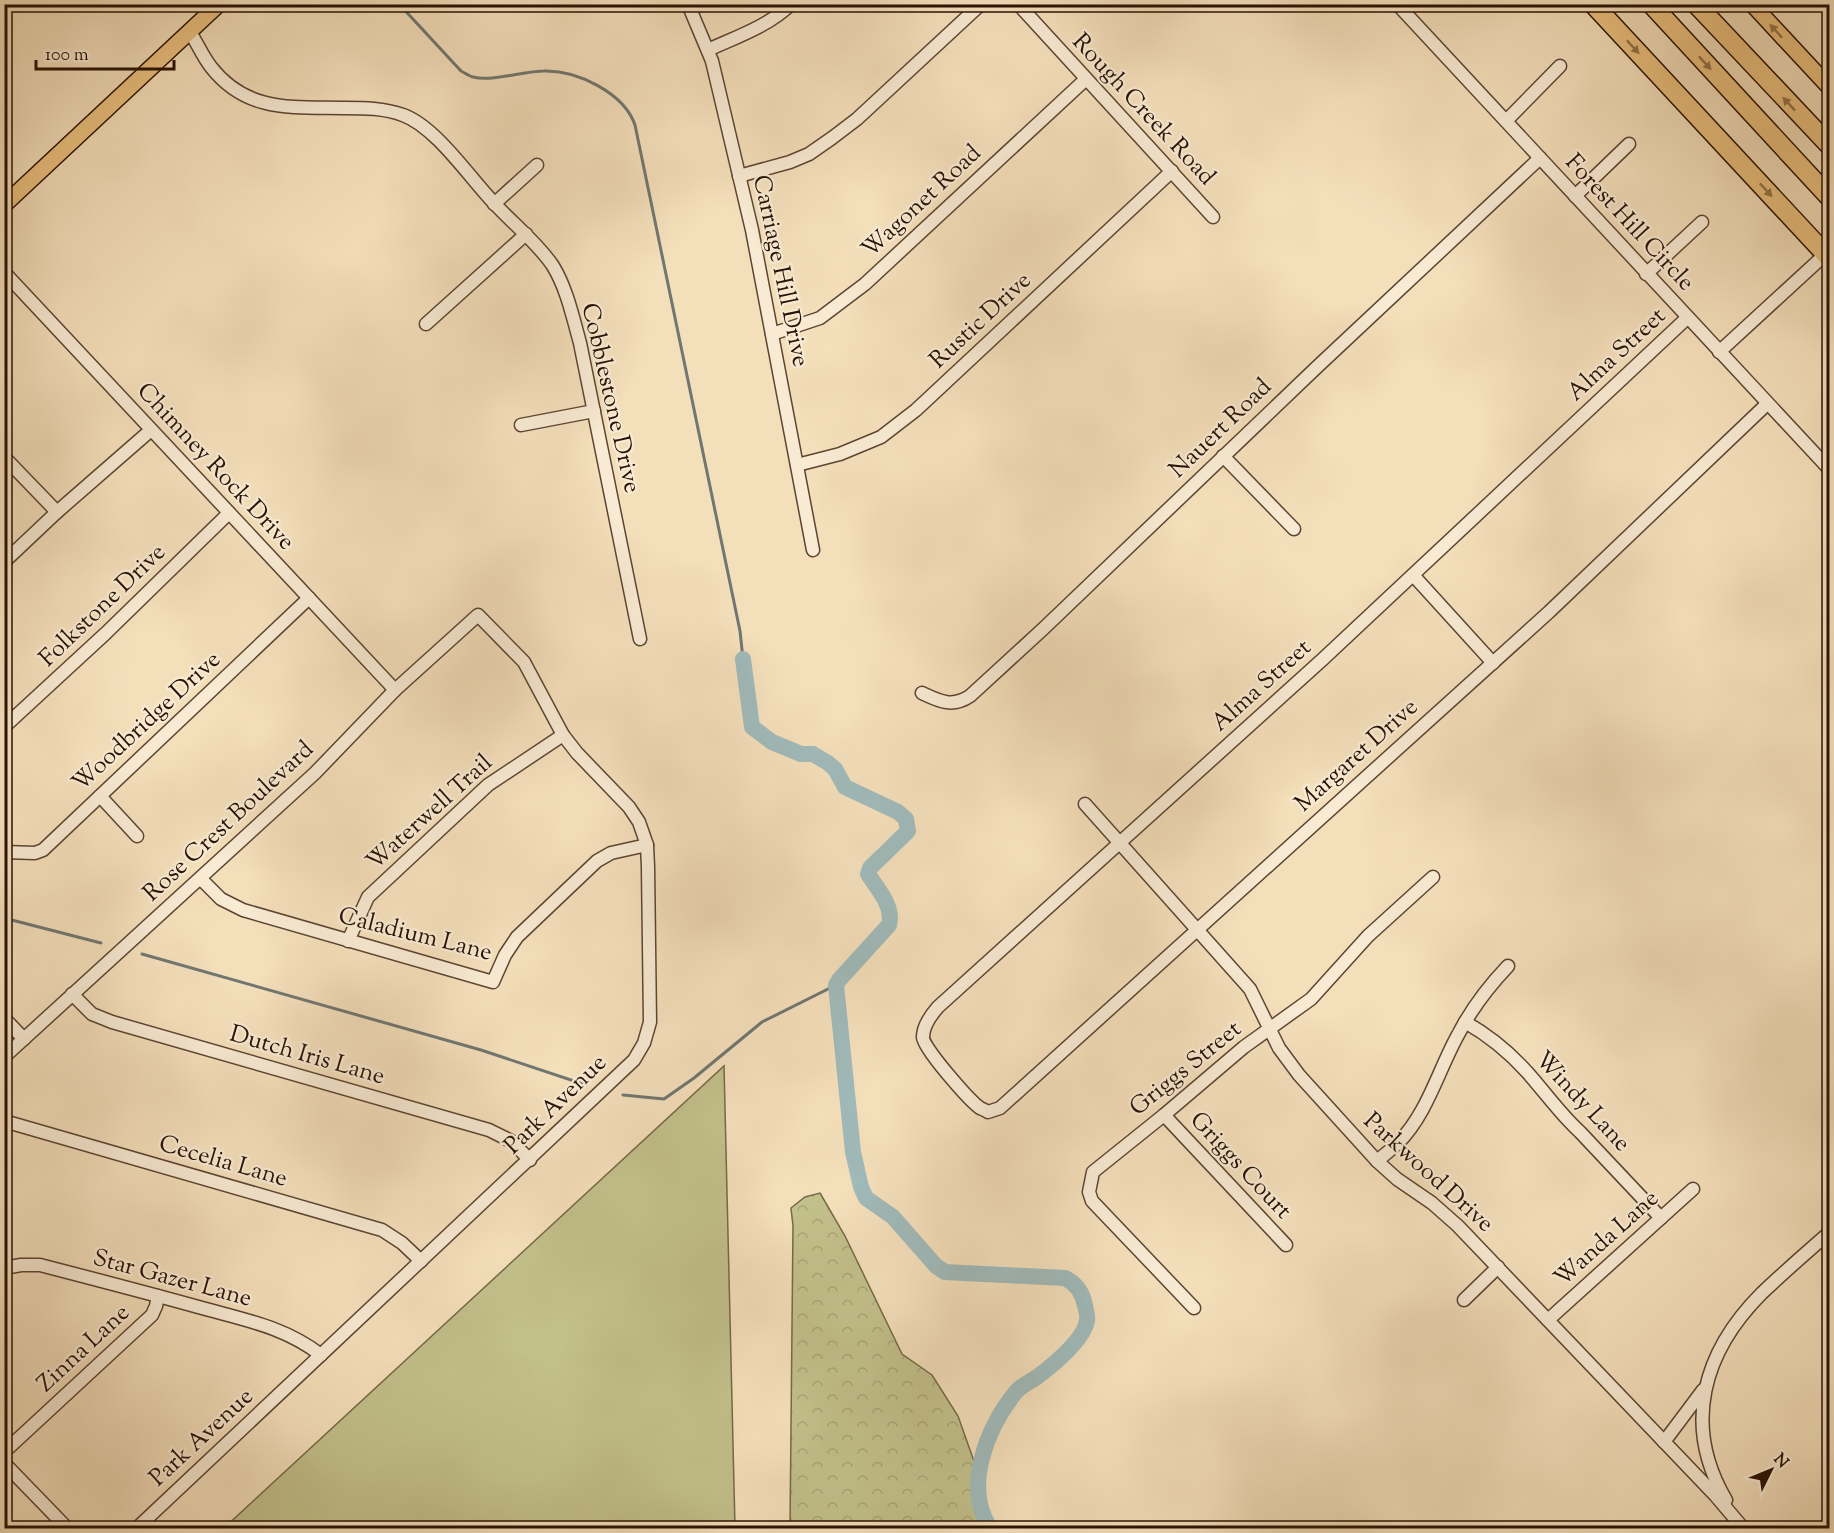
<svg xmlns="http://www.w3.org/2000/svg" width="1834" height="1533" font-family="'Sorts Mill Goudy',serif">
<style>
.grass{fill:#c2c08b;stroke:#766948;stroke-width:1.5}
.forest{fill:url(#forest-crowns);stroke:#766948;stroke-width:1.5}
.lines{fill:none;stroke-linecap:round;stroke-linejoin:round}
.stream{stroke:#707771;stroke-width:3}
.river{stroke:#a0baba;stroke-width:16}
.minor-casing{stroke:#5c4532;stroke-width:15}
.major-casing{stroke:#291204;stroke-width:18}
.highway-casing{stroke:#291204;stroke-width:21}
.minor{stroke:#f8ead3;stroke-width:12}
.major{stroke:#eac07e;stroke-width:15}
.highway{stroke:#eac07e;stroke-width:18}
.oneway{fill:#937247}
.labels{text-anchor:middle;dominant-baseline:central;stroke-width:4.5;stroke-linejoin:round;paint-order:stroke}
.street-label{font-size:24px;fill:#291204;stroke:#f8ead3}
</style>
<defs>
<pattern id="forest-crowns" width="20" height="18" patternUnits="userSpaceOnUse" patternTransform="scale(1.5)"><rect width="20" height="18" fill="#c2c08b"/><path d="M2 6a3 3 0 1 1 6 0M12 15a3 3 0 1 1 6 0" fill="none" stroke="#a7a476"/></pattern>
</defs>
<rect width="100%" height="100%" fill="#f4dfbb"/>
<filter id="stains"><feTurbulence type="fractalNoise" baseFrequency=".00333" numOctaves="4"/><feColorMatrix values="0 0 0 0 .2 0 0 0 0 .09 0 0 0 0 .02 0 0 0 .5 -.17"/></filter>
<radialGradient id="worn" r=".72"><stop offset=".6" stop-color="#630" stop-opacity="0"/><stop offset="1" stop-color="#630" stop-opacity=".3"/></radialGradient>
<path class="grass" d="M 724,1066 L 735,1528 L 224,1528 Z"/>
<path class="forest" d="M 820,1193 L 845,1236 L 902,1354 L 932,1375 L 958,1416 L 976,1467 L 976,1504 L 988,1528 L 790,1528 L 793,1226 L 791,1208 L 805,1197 Z"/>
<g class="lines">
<g class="stream">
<path d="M 399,4 L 461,71 C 465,73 469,76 473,77 C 491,82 524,71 544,71 C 577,70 624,93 635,125 L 740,631 L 743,659"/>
<path d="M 4,918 L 101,943"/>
<path d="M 142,954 L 481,1050 L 586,1085"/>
<path d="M 623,1095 L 664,1099 L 694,1078 L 762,1022 L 836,985"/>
</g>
<path class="river" d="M 743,659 L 752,727 L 772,742 L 801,754 L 813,754 L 828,763 L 835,769 L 845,787 L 898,812 L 906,819 L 908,831 L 870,868 L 868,874 C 878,890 894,906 889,925 L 839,980 L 836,985 L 853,1152 L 861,1187 L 866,1198 L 893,1217 L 936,1266 L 945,1272 L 1065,1278 C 1077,1284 1083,1293 1085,1306 C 1086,1310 1088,1316 1087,1320 C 1085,1339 1052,1366 1037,1377 C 1030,1382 1020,1386 1015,1393 C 987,1428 963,1487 990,1528"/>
<defs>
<g id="minor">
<path d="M 688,4 L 712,61 L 752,230 L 813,550"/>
<path d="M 1018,4 L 1213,217"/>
<path d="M 1397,4 L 1830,470"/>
<path d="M 190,32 C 197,43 203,57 211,67 C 247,113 293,107 344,108 C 364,108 384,108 403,115 C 436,127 469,177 494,203 C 513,224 537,242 553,266 C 567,289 573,318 580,343 L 640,639"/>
<path d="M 708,50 C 736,37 769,26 791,4"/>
<path d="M 1506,121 L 1560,66"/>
<path d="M 739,176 L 790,162 L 809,154 L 832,138 L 857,119 L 981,4"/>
<path d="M 1575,196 L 1629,144"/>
<path d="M 494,204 L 537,165"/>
<path d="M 4,272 L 395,690"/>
<path d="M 1646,274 L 1702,222"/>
<path d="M 1687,318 L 1323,659 L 938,1007 C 931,1015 923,1026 923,1037 C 922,1047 970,1101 980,1108 C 982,1109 985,1110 988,1112 L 1000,1108 L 1549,612 L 1767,404"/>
<path d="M 426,324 L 526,234"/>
<path d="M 772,334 L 820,318 L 865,284 L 1086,79"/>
<path d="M 1719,352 L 1830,250"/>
<path d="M 521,425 L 594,411"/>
<path d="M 1223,456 L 1294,529"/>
<path d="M 4,457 L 57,512"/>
<path d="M 797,465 L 840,454 L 881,437 L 916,410 L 1172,171"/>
<path d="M 4,562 L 57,512 L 151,430"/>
<path d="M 1413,575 L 1493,663"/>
<path d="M 922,693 C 939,701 952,708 970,696 L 1043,629 L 1317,367 L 1540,158"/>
<path d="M 4,727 L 106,633 L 229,513"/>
<path d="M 100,796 L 137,836"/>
<path d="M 1085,804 L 1250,989 L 1279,1048 L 1299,1075 L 1377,1161 L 1397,1179 L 1432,1203 L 1458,1226 L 1715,1495 L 1743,1528"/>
<path d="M 4,852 L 35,853 L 43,850 L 309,598"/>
<path d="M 201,879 L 221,899 L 243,910 L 493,982 L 505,955 L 517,937 L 597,861 L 611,853 L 647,845"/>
<path d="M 348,941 L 368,897 L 488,785 L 563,735"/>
<path d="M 72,994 L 92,1014 L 112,1022 L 489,1130 L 511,1141 L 530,1160"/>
<path d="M 4,1018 L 24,1039"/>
<path d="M 1465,1022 C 1488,1035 1509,1052 1527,1072 C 1545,1092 1560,1114 1580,1132 L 1661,1218"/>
<path d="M 4,1057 L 315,773 L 395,690 L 478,615 L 524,662 L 563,735 L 577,753 L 629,807 L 639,822 L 647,845 L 648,867 L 650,1022 L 644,1043 L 634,1060 L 137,1528"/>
<path d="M 1164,1115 L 1286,1245"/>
<path d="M 4,1121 L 382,1230 L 402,1243 L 421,1261"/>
<path d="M 1377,1161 C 1384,1155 1392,1149 1398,1143 C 1428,1113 1439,1068 1459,1033 C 1472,1008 1489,986 1508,966"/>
<path d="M 4,1268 L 21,1265 L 40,1265 C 94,1279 148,1293 202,1308 C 245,1320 285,1327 321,1355"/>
<path d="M 1464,1300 L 1498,1267"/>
<path d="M 1194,1308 L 1092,1201 L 1089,1192 L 1093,1172 L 1164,1115 L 1244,1047 L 1311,999 L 1368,936 L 1433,877"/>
<path d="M 1548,1320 L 1693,1189"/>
<path d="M 1664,1442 L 1703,1390"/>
<path d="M 4,1452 L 152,1315 L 156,1306 L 158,1296"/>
<path d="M 4,1463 L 67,1528"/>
<path d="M 1726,1500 C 1682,1425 1703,1352 1762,1293 C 1784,1272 1807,1252 1830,1232"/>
</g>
<g id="major">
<path d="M 1752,4 L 1830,88"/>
<path d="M 4,205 L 219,4"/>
</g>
<g id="highway">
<path d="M 1593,4 L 1830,259"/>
<path d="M 1651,4 L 1830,198"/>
<path d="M 1696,4 L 1830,146"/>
</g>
</defs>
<use href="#minor" class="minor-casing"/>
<use href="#major" class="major-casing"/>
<use href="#highway" class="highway-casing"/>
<use href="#minor" class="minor"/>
<use href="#major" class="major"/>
<use href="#highway" class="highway"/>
</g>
<defs><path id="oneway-solid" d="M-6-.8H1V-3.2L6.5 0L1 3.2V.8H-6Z" transform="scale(1.5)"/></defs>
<g class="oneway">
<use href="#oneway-solid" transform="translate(1776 31) rotate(-133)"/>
<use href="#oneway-solid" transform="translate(1633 47) rotate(47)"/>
<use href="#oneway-solid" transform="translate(1705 63) rotate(47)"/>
<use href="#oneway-solid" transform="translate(1789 104) rotate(-133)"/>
<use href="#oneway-solid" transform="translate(1766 190) rotate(47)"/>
</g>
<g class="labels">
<g class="street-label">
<text transform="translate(1143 110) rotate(47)">Rough Creek Road</text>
<text transform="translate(922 202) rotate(-43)">Wagonet Road</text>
<text transform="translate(1629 223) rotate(47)">Forest Hill Circle</text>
<text transform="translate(780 271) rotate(78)">Carriage Hill Drive</text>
<text transform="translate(981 321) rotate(-43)">Rustic Drive</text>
<text transform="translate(1617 355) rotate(-43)">Alma Street</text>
<text transform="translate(610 398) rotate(77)">Cobblestone Drive</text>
<text transform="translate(1221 429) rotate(-44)">Nauert Road</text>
<text transform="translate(215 467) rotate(47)">Chimney Rock Drive</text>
<text transform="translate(103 606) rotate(-44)">Folkstone Drive</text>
<text transform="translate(1262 686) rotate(-42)">Alma Street</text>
<text transform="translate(147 722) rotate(-43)">Woodbridge Drive</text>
<text transform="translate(1357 756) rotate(-42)">Margaret Drive</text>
<text transform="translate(430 813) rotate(-42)">Waterwell Trail</text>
<text transform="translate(229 822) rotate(-43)">Rose Crest Boulevard</text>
<text transform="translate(415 935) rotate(14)">Caladium Lane</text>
<text transform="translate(307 1056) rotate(16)">Dutch Iris Lane</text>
<text transform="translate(1186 1069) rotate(-39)">Griggs Street</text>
<text transform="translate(1582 1102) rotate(47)">Windy Lane</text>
<text transform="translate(556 1105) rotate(-44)">Park Avenue</text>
<text transform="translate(223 1162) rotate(16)">Cecelia Lane</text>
<text transform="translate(1240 1166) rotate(47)">Griggs Court</text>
<text transform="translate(1428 1173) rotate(42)">Parkwood Drive</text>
<text transform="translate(1607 1239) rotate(-42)">Wanda Lane</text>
<text transform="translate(172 1279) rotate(15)">Star Gazer Lane</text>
<text transform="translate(84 1349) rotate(-43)">Zinna Lane</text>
<text transform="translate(202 1438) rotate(-43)">Park Avenue</text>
</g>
</g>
<rect width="1834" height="1533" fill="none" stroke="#f4dfbb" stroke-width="24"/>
<rect x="6" y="6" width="1822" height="1521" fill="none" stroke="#291204" stroke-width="3"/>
<rect x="12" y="12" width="1810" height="1509" fill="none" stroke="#291204" stroke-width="1.5"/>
<g transform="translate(1771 1470) rotate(47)" stroke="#f8ead3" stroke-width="4.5" paint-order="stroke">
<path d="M0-4.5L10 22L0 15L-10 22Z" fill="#291204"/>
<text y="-9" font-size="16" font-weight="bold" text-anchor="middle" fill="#291204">N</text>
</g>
<path d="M36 60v9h138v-9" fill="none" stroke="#291204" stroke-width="3"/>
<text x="45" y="60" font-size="18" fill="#291204" stroke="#f8ead3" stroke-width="4.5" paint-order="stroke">100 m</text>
<rect width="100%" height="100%" filter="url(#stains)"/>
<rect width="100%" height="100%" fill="url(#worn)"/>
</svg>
